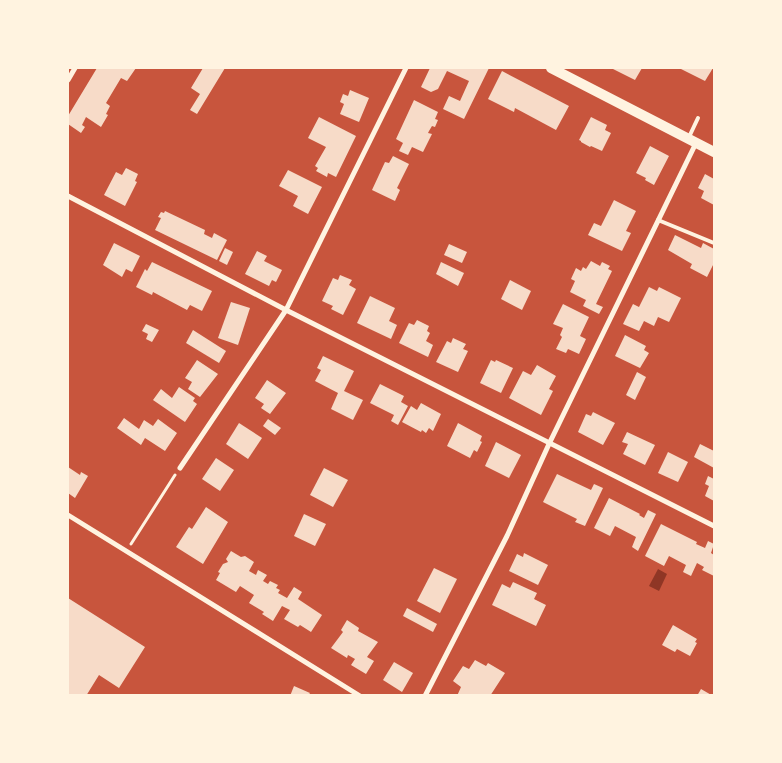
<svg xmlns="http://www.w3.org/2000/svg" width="782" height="763" font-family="Manrope,sans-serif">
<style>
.water{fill:#8f3625}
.building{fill:#f7dbc8}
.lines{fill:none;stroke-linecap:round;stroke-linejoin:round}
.path{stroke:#fff3e0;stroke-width:3}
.service{stroke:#fff3e0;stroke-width:4}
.minor{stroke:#fff3e0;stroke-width:5}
.secondary{stroke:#fff3e0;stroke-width:10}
</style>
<rect width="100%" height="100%" fill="#c8553d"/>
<path class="water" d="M 658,569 L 667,574 L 659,591 L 649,586 Z"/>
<g class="building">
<path d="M 97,68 L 136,68 L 127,81 L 121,78 L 106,103 L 110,106 L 106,114 L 108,115 L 101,127 L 86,117 L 82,125 L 85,127 L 81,133 L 68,124 L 68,116 Z"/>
<path d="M 203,68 L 225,68 L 197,114 L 190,110 L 200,94 L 191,88 Z"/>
<path d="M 430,68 L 489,68 L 464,119 L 443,109 L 449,96 L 460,101 L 469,81 L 447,71 L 438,89 L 431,92 L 421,87 Z"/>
<path d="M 611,68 L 642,68 L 635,80 Z"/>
<path d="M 679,68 L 713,68 L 705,81 Z"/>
<path d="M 502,71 L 569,106 L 556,130 L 515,108 L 514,112 L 488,99 Z"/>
<path d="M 350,90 L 369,98 L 359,122 L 340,114 L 344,104 L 340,102 L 343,94 L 348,96 Z"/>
<path d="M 414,100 L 438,112 L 435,119 L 438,120 L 435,127 L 432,126 L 429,131 L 428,133 L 432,134 L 423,152 L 412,147 L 408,155 L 399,151 L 403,143 L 396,139 Z"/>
<path d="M 319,117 L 356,136 L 336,177 L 328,173 L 327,177 L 316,171 L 318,168 L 315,166 L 326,147 L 308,138 Z"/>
<path d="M 591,117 L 607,125 L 605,130 L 611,133 L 602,151 L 591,146 L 590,147 L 581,142 L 581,141 L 579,140 Z"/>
<path d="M 650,146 L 669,156 L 654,185 L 645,180 L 646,178 L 636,173 Z"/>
<path d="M 393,156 L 409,164 L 397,188 L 400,190 L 395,201 L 372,190 L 385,162 L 389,163 Z"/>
<path d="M 126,168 L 138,174 L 135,181 L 137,182 L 125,206 L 104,195 L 116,172 L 122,175 Z"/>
<path d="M 288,170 L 322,187 L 308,214 L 293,206 L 298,196 L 279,186 Z"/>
<path d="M 705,174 L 714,179 L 714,205 L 701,198 L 704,191 L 698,188 Z"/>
<path d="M 614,200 L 636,211 L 626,231 L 631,233 L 622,251 L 588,235 L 594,223 L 601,226 Z"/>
<path d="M 165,211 L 205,230 L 204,234 L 212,238 L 214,233 L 227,240 L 217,260 L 155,230 L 161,218 L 158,217 L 161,212 L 164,213 Z"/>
<path d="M 675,235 L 701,248 L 703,243 L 714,249 L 714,263 L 707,277 L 690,268 L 692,264 L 668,250 Z"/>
<path d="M 114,243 L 140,256 L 132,272 L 126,269 L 122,277 L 103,265 Z"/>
<path d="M 449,244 L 467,252 L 462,263 L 444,255 Z"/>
<path d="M 225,248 L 233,252 L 227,265 L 219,261 Z"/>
<path d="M 257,251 L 267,256 L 264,261 L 282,270 L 276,282 L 272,280 L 269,286 L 245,274 Z"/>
<path d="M 591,261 L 600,266 L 602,262 L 610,266 L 608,269 L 612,271 L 596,304 L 603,307 L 599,314 L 583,306 L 586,300 L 570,292 L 575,281 L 571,279 L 576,268 L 581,271 L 583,267 L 586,269 Z"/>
<path d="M 152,262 L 212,291 L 202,311 L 190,305 L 187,310 L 153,292 L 152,295 L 136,287 L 145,269 L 147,271 Z"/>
<path d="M 441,262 L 464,273 L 458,286 L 436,274 Z"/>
<path d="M 340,275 L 352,280 L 349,285 L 356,289 L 343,315 L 331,309 L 333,306 L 322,301 L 333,278 L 338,280 Z"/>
<path d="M 510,280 L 531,291 L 522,310 L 501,299 Z"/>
<path d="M 649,287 L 657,291 L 659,287 L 681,298 L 669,322 L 658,317 L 654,326 L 644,321 L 639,331 L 623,324 L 633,304 L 639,307 Z"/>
<path d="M 370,296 L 395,308 L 389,321 L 397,325 L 391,339 L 357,323 Z"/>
<path d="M 231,302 L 250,308 L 238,345 L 218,338 Z"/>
<path d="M 563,304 L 589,317 L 580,336 L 586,339 L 579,354 L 568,349 L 566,353 L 556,349 L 562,337 L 560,335 L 563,328 L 553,324 Z"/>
<path d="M 417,320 L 429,326 L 427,331 L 430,333 L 426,341 L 433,345 L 428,357 L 399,343 L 409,323 L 414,325 Z"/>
<path d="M 146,324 L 159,330 L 152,342 L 146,339 L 148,334 L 142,331 Z"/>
<path d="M 193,330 L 226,351 L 219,363 L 186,343 Z"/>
<path d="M 625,335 L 646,346 L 644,350 L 649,353 L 640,368 L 615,356 Z"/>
<path d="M 453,338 L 466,344 L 463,349 L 468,351 L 458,372 L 436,362 L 447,341 L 451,343 Z"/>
<path d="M 323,356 L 354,371 L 344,391 L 363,400 L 353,420 L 331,409 L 338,393 L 315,381 L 321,370 L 317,368 Z"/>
<path d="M 197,360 L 218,374 L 200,397 L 188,389 L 192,382 L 185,378 Z"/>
<path d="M 491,360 L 495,362 L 496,360 L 513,368 L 501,393 L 480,383 Z"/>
<path d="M 537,365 L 556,376 L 549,389 L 553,391 L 541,415 L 509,398 L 523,371 L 531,375 Z"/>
<path d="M 637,372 L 646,377 L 635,400 L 626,395 Z"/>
<path d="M 267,380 L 286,393 L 270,414 L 261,408 L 264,404 L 255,398 Z"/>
<path d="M 380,384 L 404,396 L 401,402 L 408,406 L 398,425 L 391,421 L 394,415 L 370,403 Z"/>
<path d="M 179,387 L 195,398 L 193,401 L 197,404 L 185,422 L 153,400 L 161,389 L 172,398 Z"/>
<path d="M 421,403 L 441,414 L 433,431 L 429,428 L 426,433 L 422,430 L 421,432 L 402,422 L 411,406 L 417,410 Z"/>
<path d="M 593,412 L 615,423 L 603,445 L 578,432 L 586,414 L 591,416 Z"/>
<path d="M 124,418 L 139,429 L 144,420 L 153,426 L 158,419 L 177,433 L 165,451 L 145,438 L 141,445 L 117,428 Z"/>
<path d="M 268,419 L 281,428 L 275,435 L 263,426 Z"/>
<path d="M 239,423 L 262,438 L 248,459 L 226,444 Z"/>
<path d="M 458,423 L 482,436 L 480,441 L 482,442 L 477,452 L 474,450 L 470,458 L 447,446 Z"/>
<path d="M 627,432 L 655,445 L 645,465 L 623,454 L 628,444 L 622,442 Z"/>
<path d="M 496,442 L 521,455 L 509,478 L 485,466 Z"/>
<path d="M 700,444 L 714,451 L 714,468 L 694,457 Z"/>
<path d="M 668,452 L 688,462 L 678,482 L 658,473 Z"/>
<path d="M 216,458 L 234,470 L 220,491 L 202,479 Z"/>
<path d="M 68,467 L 80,475 L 81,472 L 88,476 L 75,498 L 68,493 Z"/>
<path d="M 324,468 L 348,480 L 333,507 L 310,495 Z"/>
<path d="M 557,474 L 591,490 L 594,484 L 603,488 L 585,526 L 575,522 L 577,519 L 543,502 Z"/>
<path d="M 708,476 L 714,479 L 714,501 L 705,496 L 709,486 L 705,484 Z"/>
<path d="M 609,498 L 640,514 L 639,515 L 644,518 L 648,510 L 656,514 L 638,551 L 632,547 L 636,537 L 615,526 L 610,536 L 594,528 Z"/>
<path d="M 206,507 L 228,522 L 203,564 L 176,547 L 189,527 L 192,529 Z"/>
<path d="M 304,514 L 326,524 L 315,546 L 294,536 Z"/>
<path d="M 661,524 L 697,542 L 696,544 L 705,548 L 708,541 L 714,544 L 711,553 L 714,555 L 714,576 L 702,570 L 704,567 L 697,563 L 691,576 L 683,572 L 686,565 L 669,556 L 664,566 L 645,556 Z"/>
<path d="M 231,551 L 241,557 L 245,556 L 254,562 L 249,571 L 256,575 L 258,570 L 267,575 L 263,581 L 268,584 L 270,581 L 278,585 L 276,588 L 280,590 L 278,593 L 287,598 L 294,587 L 302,592 L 298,599 L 322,615 L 311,632 L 300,625 L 298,627 L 284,619 L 290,610 L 282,606 L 273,621 L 262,614 L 264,612 L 249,603 L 254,595 L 240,586 L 236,592 L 216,580 L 220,573 L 218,572 L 223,564 L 228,562 L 226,559 Z"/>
<path d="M 524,553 L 548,565 L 538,585 L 509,571 L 517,554 L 523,557 Z"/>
<path d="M 434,568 L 457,579 L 440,613 L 417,601 Z"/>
<path d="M 513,582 L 537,593 L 534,599 L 546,605 L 536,626 L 492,605 L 502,584 L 510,588 Z"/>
<path d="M 68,598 L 145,647 L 119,688 L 99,675 L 86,696 L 68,696 Z"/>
<path d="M 407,608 L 437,624 L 433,632 L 403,616 Z"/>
<path d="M 347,620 L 359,628 L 358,631 L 378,642 L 367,657 L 374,661 L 366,674 L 351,665 L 355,659 L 348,655 L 347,658 L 331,648 L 343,632 L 341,630 Z"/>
<path d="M 673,625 L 697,639 L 695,642 L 697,643 L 690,656 L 677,649 L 675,652 L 662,645 Z"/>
<path d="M 475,660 L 486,666 L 488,663 L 505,673 L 490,696 L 457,696 L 461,687 L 453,681 L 463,666 L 469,669 Z"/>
<path d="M 394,662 L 413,673 L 402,692 L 383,680 Z"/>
<path d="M 294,686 L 310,693 L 308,696 L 290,696 Z"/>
<path d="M 701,689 L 713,696 L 697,696 Z"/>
</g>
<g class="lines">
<path class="path" d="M 131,544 L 175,475"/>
<g class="service">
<path d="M 689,137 L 698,118"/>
<path d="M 658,220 L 714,243"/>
</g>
<g class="minor">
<path d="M 68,80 L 75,68"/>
<path d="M 68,196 L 286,310 L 714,526"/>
<path d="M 180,468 L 286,310 L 406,68"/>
<path d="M 68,515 L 360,696"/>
<path d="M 425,696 L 507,536 L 549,444 L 696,143"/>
</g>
<path class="secondary" d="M 551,68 L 714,152"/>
</g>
<rect width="782" height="763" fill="none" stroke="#fff3e0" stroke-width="138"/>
</svg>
